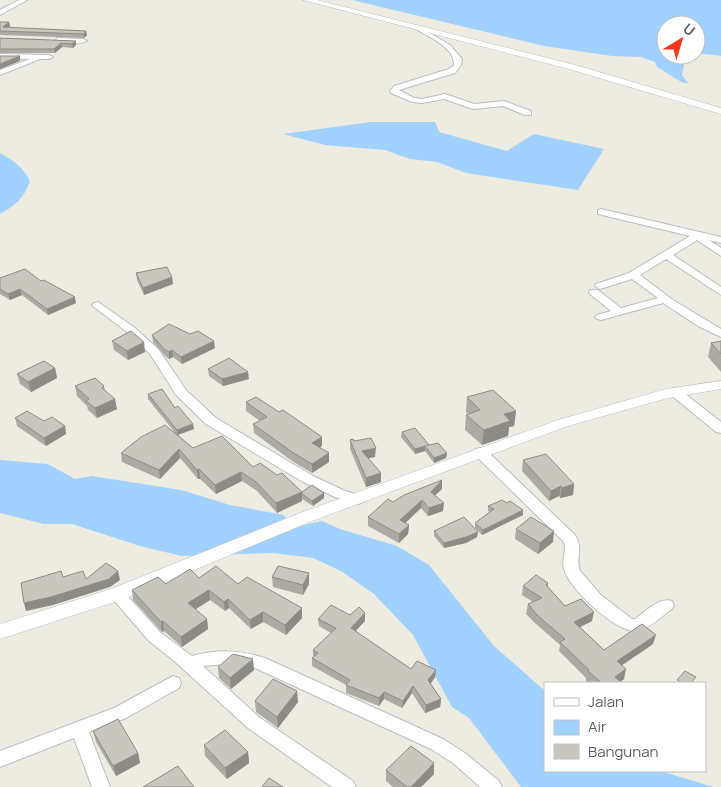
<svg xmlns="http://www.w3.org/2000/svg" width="721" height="787" font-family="Manrope,sans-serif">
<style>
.water{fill:#a0d1ff}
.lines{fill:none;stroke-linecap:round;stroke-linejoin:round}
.minor-casing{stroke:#b9bcc2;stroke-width:2}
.tertiary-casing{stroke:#b9bcc2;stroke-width:1}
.minor{fill:#fff;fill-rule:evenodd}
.tertiary{fill:#fff;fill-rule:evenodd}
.wall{fill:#adaaa3}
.shaded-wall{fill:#8d8b85}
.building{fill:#c9c6be;stroke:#8d8b85}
</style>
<rect width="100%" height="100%" fill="#eeece1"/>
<g class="water">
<path d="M 352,0 L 721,0 L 721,56 L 696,53 L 696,25 L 666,25 L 666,55 L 674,55 L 684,64 L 682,75 L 688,83 L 683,83 L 657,67 L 655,62 L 641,57 L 612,56 L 544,46 Z"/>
<path d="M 371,122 L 435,122 L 439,132 L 507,151 L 534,134 L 604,149 L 578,190 L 466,173 L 437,162 L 410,159 L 385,150 L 325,145 L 283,134 Z"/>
<path d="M 0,153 C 14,161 23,167 30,181 C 24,198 16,205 0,214 Z"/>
<path d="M 0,460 L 48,464 L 75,479 L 92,476 L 181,490 L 230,505 L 284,515 L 288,522 L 295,527 L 322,521 L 340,529 L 397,546 L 429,565 L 494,646 L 545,691 L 545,771 L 660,771 L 714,787 L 521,787 L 469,718 L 452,707 L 413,635 L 374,594 L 341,571 L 313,558 L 272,553 L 182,556 L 140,546 L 72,524 L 44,524 L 0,513 Z"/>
</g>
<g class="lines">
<defs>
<g id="minor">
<path d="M 19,0 L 27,0 L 0,15 L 0,10 Z"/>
<path d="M 416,27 L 420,27 L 450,45 L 462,59 L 461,65 L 455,73 L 399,90 L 414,98 L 422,99 L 445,94 L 474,104 L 504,101 L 531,111 L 531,115 L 525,115 L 503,106 L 473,109 L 444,99 L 422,103 L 412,102 L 391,93 L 390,91 L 394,86 L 449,69 L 454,65 C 455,47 428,37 416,29 Z"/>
<path d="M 57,38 L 83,39 L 87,41 C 80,45 63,44 56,40 Z"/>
<path d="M 0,54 L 49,55 L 53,57 L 49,59 L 40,59 L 0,75 L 0,70 L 30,59 L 0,58 Z"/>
<path d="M 601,209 L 721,237 L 721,243 L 709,240 L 721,248 L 721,256 L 697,240 L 673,255 L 721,287 L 721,295 L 666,259 L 640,275 L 673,300 L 721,329 L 721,337 L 698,326 L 663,303 L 601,320 L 597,319 L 595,317 L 597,315 L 611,311 L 590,294 L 589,292 L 590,290 L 598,290 L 621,308 L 658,298 L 632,279 L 600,289 L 595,286 L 596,284 L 629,273 L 690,236 L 598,214 L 598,210 Z"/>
<path d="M 98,302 L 135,328 L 158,349 L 186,390 L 216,418 L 313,476 L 345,491 L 363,496 L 365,499 L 363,502 L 358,504 L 335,497 L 303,482 L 206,424 L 177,396 L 150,354 L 127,332 L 94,307 L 92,305 L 94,303 Z"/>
<path d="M 675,388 L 679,389 L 721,422 L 721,433 L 716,432 L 671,395 L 669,392 L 671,389 Z"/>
<path d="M 480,448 L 485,449 L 575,535 C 584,550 575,558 580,571 L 601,595 L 632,619 L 635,619 C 645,612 659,597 672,601 L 674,605 L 672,609 C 662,616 650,628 639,631 C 618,635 569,589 564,569 C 561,560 567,551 564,542 L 475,455 L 473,452 L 475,449 Z"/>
<path d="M 117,588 L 122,590 L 161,633 L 192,656 C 218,649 239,650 265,658 L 443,739 L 465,753 L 499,781 L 502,787 L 480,787 L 453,763 L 431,749 L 255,668 L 237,663 L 203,666 L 260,718 L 353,781 L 356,787 L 332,787 L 248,728 L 173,660 L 149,641 L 112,598 L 109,594 L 112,590 Z"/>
<path d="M 173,676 L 179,678 L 181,683 L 179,688 L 126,718 L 89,732 L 110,787 L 92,787 L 74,738 L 0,767 L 0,751 L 114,708 Z"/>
</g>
<g id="tertiary">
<path d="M 303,0 L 317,0 L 575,65 L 721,108 L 721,114 L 569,69 Z"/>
<path d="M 721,381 L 721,389 L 668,398 L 568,426 L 312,521 L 124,599 L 0,639 L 0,624 L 111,589 L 300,513 L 558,420 L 666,389 Z"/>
</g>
</defs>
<use href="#minor" class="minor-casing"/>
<use href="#tertiary" class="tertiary-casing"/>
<use href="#minor" class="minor"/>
<use href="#tertiary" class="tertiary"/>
</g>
<g class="wall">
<path d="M 0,22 L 9,22 L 10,26 L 8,28 L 86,31 L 87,35 L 84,38 L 0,35 Z"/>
<path d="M 0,38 L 76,41 L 76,45 L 73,48 L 62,47 L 55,53 L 0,53 Z"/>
<path d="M 136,273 L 172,277 L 173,284 L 144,295 L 137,280 Z"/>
<path d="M 0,278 L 41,281 L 76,303 L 48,315 L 22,295 L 10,300 L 0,294 Z"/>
<path d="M 152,335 L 215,348 L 182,364 L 173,357 L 169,359 L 165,356 L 153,342 Z"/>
<path d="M 112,341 L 145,352 L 128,360 L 114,350 Z"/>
<path d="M 721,341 L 721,372 L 708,357 L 711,343 Z"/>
<path d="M 55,368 L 57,378 L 31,392 L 20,384 L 17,374 Z"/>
<path d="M 208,369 L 249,379 L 223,386 L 209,376 Z"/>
<path d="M 75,386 L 104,386 L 105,391 L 117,409 L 97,418 L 88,410 L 87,406 L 77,396 Z"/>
<path d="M 148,394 L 175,408 L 193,424 L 194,429 L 178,435 L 193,448 L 253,467 L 302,492 L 324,498 L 313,506 L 302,499 L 302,501 L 277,513 L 257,491 L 242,481 L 216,494 L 200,479 L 198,479 L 180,458 L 160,479 L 122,462 L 121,453 L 176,434 L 148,399 Z"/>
<path d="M 467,397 L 516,411 L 514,426 L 509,427 L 508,436 L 482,445 L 465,430 L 466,415 L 468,414 L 466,412 Z"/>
<path d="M 246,402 L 279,412 L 322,437 L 322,446 L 320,447 L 329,453 L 329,462 L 312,473 L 292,461 L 254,433 L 253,424 L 260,421 L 246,411 Z"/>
<path d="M 15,418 L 44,421 L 65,426 L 66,434 L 46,446 L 17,426 Z"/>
<path d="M 402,432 L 447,453 L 446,458 L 434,463 L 425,451 L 415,454 L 401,437 Z"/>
<path d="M 350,440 L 354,441 L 375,457 L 369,458 L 381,482 L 366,487 L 350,449 Z"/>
<path d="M 523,460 L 574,484 L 573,495 L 560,498 L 559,496 L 549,501 L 522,471 Z"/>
<path d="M 442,489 L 435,495 L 443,511 L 428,516 L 421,508 L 405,523 L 409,525 L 408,534 L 399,543 L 368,526 L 368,517 L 393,502 Z"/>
<path d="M 507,503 L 523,510 L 523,515 L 482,535 L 475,528 L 475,523 L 490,512 L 488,511 L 488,506 Z"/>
<path d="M 516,529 L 553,542 L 538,554 L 515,539 Z"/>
<path d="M 434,531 L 478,532 L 477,537 L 466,543 L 444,548 L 434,536 Z"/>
<path d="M 309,573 L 309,584 L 303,595 L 273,587 L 272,577 Z"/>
<path d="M 199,578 L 238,584 L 302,618 L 286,635 L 263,622 L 251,629 L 229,608 L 225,611 L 210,600 L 195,609 L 207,619 L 208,629 L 182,647 L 164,631 L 162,632 L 133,600 L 132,590 Z"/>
<path d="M 548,583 L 548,587 L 565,606 L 592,621 L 580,627 L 604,650 L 653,644 L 622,665 L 624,679 L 620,682 L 622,683 L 589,683 L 586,681 L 586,678 L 559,651 L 560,645 L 536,624 L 526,614 L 528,604 L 533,602 L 522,595 L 523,586 Z"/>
<path d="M 365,613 L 365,621 L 355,631 L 411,669 L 435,677 L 430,684 L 441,699 L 440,707 L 425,713 L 412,693 L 402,708 L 384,699 L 379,706 L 346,693 L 346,685 L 312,666 L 312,658 L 313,657 L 313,650 L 331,633 L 319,626 L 318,619 Z"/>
<path d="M 218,667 L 254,670 L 231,689 L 219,678 Z"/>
<path d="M 255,701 L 298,702 L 278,728 L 256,712 Z"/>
<path d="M 93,731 L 138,753 L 140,763 L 116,776 L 96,742 Z"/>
<path d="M 204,745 L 248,752 L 249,763 L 227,779 L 205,756 Z"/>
<path d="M 386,770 L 434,774 L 421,787 L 393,787 L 386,781 Z"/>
</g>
<g class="shaded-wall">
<path d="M 9,22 L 10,26 L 4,31 L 3,27 Z"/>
<path d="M 86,31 L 87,35 L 84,38 L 84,34 Z"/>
<path d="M 76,41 L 76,45 L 73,48 L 72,44 Z"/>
<path d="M 61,43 L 62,47 L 55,53 L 54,49 Z"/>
<path d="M 20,56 L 20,61 L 0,69 L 0,64 Z"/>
<path d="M 172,277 L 173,284 L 144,295 L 143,288 Z"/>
<path d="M 20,289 L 22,295 L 10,300 L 8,294 Z"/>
<path d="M 75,297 L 76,303 L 48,315 L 47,309 Z"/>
<path d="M 214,341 L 215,348 L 182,364 L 181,357 Z"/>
<path d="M 144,342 L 145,352 L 128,360 L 127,351 Z"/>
<path d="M 172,350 L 173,357 L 169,359 L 169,352 Z"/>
<path d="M 55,368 L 57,378 L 31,392 L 28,382 Z"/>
<path d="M 248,372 L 249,379 L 223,386 L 222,379 Z"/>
<path d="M 115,399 L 117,409 L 97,418 L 95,408 Z"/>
<path d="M 516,411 L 514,426 L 509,427 L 508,436 L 482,445 L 484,430 L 504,414 Z"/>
<path d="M 193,424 L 194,429 L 177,435 L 177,430 Z"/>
<path d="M 65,426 L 66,434 L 46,446 L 44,438 Z"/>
<path d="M 322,437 L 322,446 L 313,452 L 312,443 Z"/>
<path d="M 429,445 L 425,446 L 425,451 L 415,454 L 415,449 Z"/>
<path d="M 376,448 L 375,457 L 362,459 L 362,451 Z"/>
<path d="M 179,449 L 180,458 L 160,479 L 159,470 Z"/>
<path d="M 329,453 L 329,462 L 312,473 L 312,464 Z"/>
<path d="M 447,453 L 446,458 L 434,463 L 434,458 Z"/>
<path d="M 199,469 L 200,479 L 198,479 L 197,470 Z"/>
<path d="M 241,472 L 242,481 L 216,494 L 215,485 Z"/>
<path d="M 381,473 L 381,482 L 366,487 L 366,478 Z"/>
<path d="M 442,480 L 442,489 L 430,500 L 431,492 Z"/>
<path d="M 574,484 L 573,495 L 560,498 L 562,488 Z"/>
<path d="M 561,486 L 559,496 L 549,501 L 551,491 Z"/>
<path d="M 302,492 L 302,501 L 277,513 L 276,503 Z"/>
<path d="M 324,493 L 324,498 L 313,506 L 312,501 Z"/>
<path d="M 422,500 L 421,508 L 399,529 L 400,520 Z"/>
<path d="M 444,503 L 443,511 L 428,516 L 429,508 Z"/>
<path d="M 523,510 L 523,515 L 482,535 L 483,530 Z"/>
<path d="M 409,525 L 408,534 L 399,543 L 399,534 Z"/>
<path d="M 554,531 L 553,542 L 538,554 L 540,543 Z"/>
<path d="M 478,532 L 477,537 L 466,543 L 444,548 L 444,543 Z"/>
<path d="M 118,571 L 120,580 L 110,587 L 53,605 L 26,611 L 24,603 Z"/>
<path d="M 309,573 L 309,584 L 303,595 L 303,585 Z"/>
<path d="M 209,590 L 210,600 L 190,613 L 188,603 Z"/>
<path d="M 228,599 L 229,608 L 225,611 L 224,602 Z"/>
<path d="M 302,608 L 302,618 L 286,635 L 285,625 Z"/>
<path d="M 263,612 L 263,622 L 251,629 L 250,620 Z"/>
<path d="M 594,612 L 592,621 L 572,631 L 574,622 Z"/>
<path d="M 365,613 L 365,621 L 351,636 L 351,628 Z"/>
<path d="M 207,619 L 208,629 L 182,647 L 181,637 Z"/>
<path d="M 163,621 L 164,631 L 162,632 L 161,622 Z"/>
<path d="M 656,635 L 653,644 L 615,670 L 617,661 Z"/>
<path d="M 253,659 L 254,670 L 231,689 L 230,678 Z"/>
<path d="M 626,669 L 624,679 L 618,683 L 615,677 Z"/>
<path d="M 436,670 L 435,677 L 428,688 L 428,680 Z"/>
<path d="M 413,686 L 412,693 L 402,708 L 403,701 Z"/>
<path d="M 297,691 L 298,702 L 278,728 L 277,717 Z"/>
<path d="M 384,692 L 384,699 L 379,706 L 379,698 Z"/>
<path d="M 441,699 L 440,707 L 425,713 L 426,705 Z"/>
<path d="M 248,752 L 249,763 L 227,779 L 225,768 Z"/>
<path d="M 138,753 L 140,763 L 116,776 L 113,766 Z"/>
<path d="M 434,763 L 434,774 L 421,787 L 411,787 Z"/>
</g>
<g class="building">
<path d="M 0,22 L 9,22 L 3,27 L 86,31 L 84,34 L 0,31 Z"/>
<path d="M 0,38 L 76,41 L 72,44 L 61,43 L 54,49 L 0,49 Z"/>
<path d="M 0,56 L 20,56 L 0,64 Z"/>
<path d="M 167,267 L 172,277 L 143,288 L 136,273 Z"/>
<path d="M 25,269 L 41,281 L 44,280 L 75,297 L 47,309 L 20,289 L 8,294 L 0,289 L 0,278 Z"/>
<path d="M 169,324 L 190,334 L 198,331 L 214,341 L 181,357 L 172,350 L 169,352 L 164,349 L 152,335 Z"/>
<path d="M 131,331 L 144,342 L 127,351 L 112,341 Z"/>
<path d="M 721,341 L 721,354 L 711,343 Z"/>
<path d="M 229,358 L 248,372 L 222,379 L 208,369 Z"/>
<path d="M 44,361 L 55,368 L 28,382 L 17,374 Z"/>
<path d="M 95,378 L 104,386 L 102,388 L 115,399 L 95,408 L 86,401 L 89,399 L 75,386 Z"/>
<path d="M 162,389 L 175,408 L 178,406 L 193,424 L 177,430 L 148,394 Z"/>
<path d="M 493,390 L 516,411 L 504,414 L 510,421 L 484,430 L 466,415 L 480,410 L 467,397 Z"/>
<path d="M 256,397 L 279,412 L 283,410 L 322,437 L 312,443 L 329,453 L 312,464 L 292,452 L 253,424 L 267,417 L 246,402 Z"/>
<path d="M 27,411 L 44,421 L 52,417 L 65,426 L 44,438 L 15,418 Z"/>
<path d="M 165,425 L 193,448 L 222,436 L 253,467 L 260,463 L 277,475 L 282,473 L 302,492 L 276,503 L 256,482 L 241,472 L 215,485 L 199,469 L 197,470 L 179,449 L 159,470 L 121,453 L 141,437 Z"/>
<path d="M 415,428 L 429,445 L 415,449 L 402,432 Z"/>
<path d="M 371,438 L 376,448 L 362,451 L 381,473 L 366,478 L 350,440 L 353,439 L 354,441 Z"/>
<path d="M 438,443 L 447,453 L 434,458 L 425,446 Z"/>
<path d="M 546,454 L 574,484 L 562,488 L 561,486 L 551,491 L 523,460 Z"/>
<path d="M 442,480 L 431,492 L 444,503 L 429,508 L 422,500 L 400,520 L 409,525 L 399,534 L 368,517 L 388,499 L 393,502 L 404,495 Z"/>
<path d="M 312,485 L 324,493 L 312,501 L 302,494 L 302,492 Z"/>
<path d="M 502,500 L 507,503 L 510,501 L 523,510 L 483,530 L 475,523 L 494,509 L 488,506 Z"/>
<path d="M 464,517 L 478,532 L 466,537 L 444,543 L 434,531 Z"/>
<path d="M 531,517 L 554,531 L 540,543 L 516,529 Z"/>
<path d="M 106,563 L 118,571 L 109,579 L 51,597 L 24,603 L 21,583 L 61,571 L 63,577 L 83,571 L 86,579 Z"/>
<path d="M 216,566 L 238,584 L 247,577 L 302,608 L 285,625 L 263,612 L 250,620 L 228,599 L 224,602 L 209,590 L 188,603 L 207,619 L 181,637 L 163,621 L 161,622 L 132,590 L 158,577 L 166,584 L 190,569 L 199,578 Z"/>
<path d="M 278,566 L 309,573 L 303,585 L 272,577 Z"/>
<path d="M 536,575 L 548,583 L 546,585 L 565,606 L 581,599 L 594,612 L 574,622 L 604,650 L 642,624 L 656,635 L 617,661 L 626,669 L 615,677 L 622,683 L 602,683 L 588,671 L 589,670 L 560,642 L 565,639 L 537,615 L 528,604 L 542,598 L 523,586 Z"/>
<path d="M 331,605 L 350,615 L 359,607 L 365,613 L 351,628 L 411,669 L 417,661 L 436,670 L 428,680 L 441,699 L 426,705 L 413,686 L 403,701 L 384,692 L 379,698 L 346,685 L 350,680 L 312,658 L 318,653 L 313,650 L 336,628 L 318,619 Z"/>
<path d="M 233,654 L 253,659 L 230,678 L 218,667 Z"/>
<path d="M 685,671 L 696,677 L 691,683 L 682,683 L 677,680 Z"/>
<path d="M 273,679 L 297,691 L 277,717 L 255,701 Z"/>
<path d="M 118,719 L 138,753 L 113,766 L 93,731 Z"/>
<path d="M 225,730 L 248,752 L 225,768 L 204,745 Z"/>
<path d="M 411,746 L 434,763 L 411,787 L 407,787 L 386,770 Z"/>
<path d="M 178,766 L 194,787 L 143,787 Z"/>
<path d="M 269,778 L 283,787 L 262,787 Z"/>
</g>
<rect x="544" y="682" width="162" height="90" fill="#ffffff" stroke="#bdbfc1"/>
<rect x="554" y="698" width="25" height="8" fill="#ffffff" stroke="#bdbfc1"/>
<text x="588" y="707" font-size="15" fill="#5a5e64">Jalan</text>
<rect x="554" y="720" width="25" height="15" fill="#a0d1ff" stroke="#bdbfc1"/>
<text x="588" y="732" font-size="15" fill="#5a5e64">Air</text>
<rect x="554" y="744" width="25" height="15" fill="#c9c6be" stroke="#bdbfc1"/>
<text x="588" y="757" font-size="15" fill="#5a5e64">Bangunan</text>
<g transform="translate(681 40) rotate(38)"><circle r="24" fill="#ffffff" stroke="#bdbfc1"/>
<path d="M0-4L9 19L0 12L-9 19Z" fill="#fc361a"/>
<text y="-8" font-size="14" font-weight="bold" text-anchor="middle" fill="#5a5e64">U</text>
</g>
</svg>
